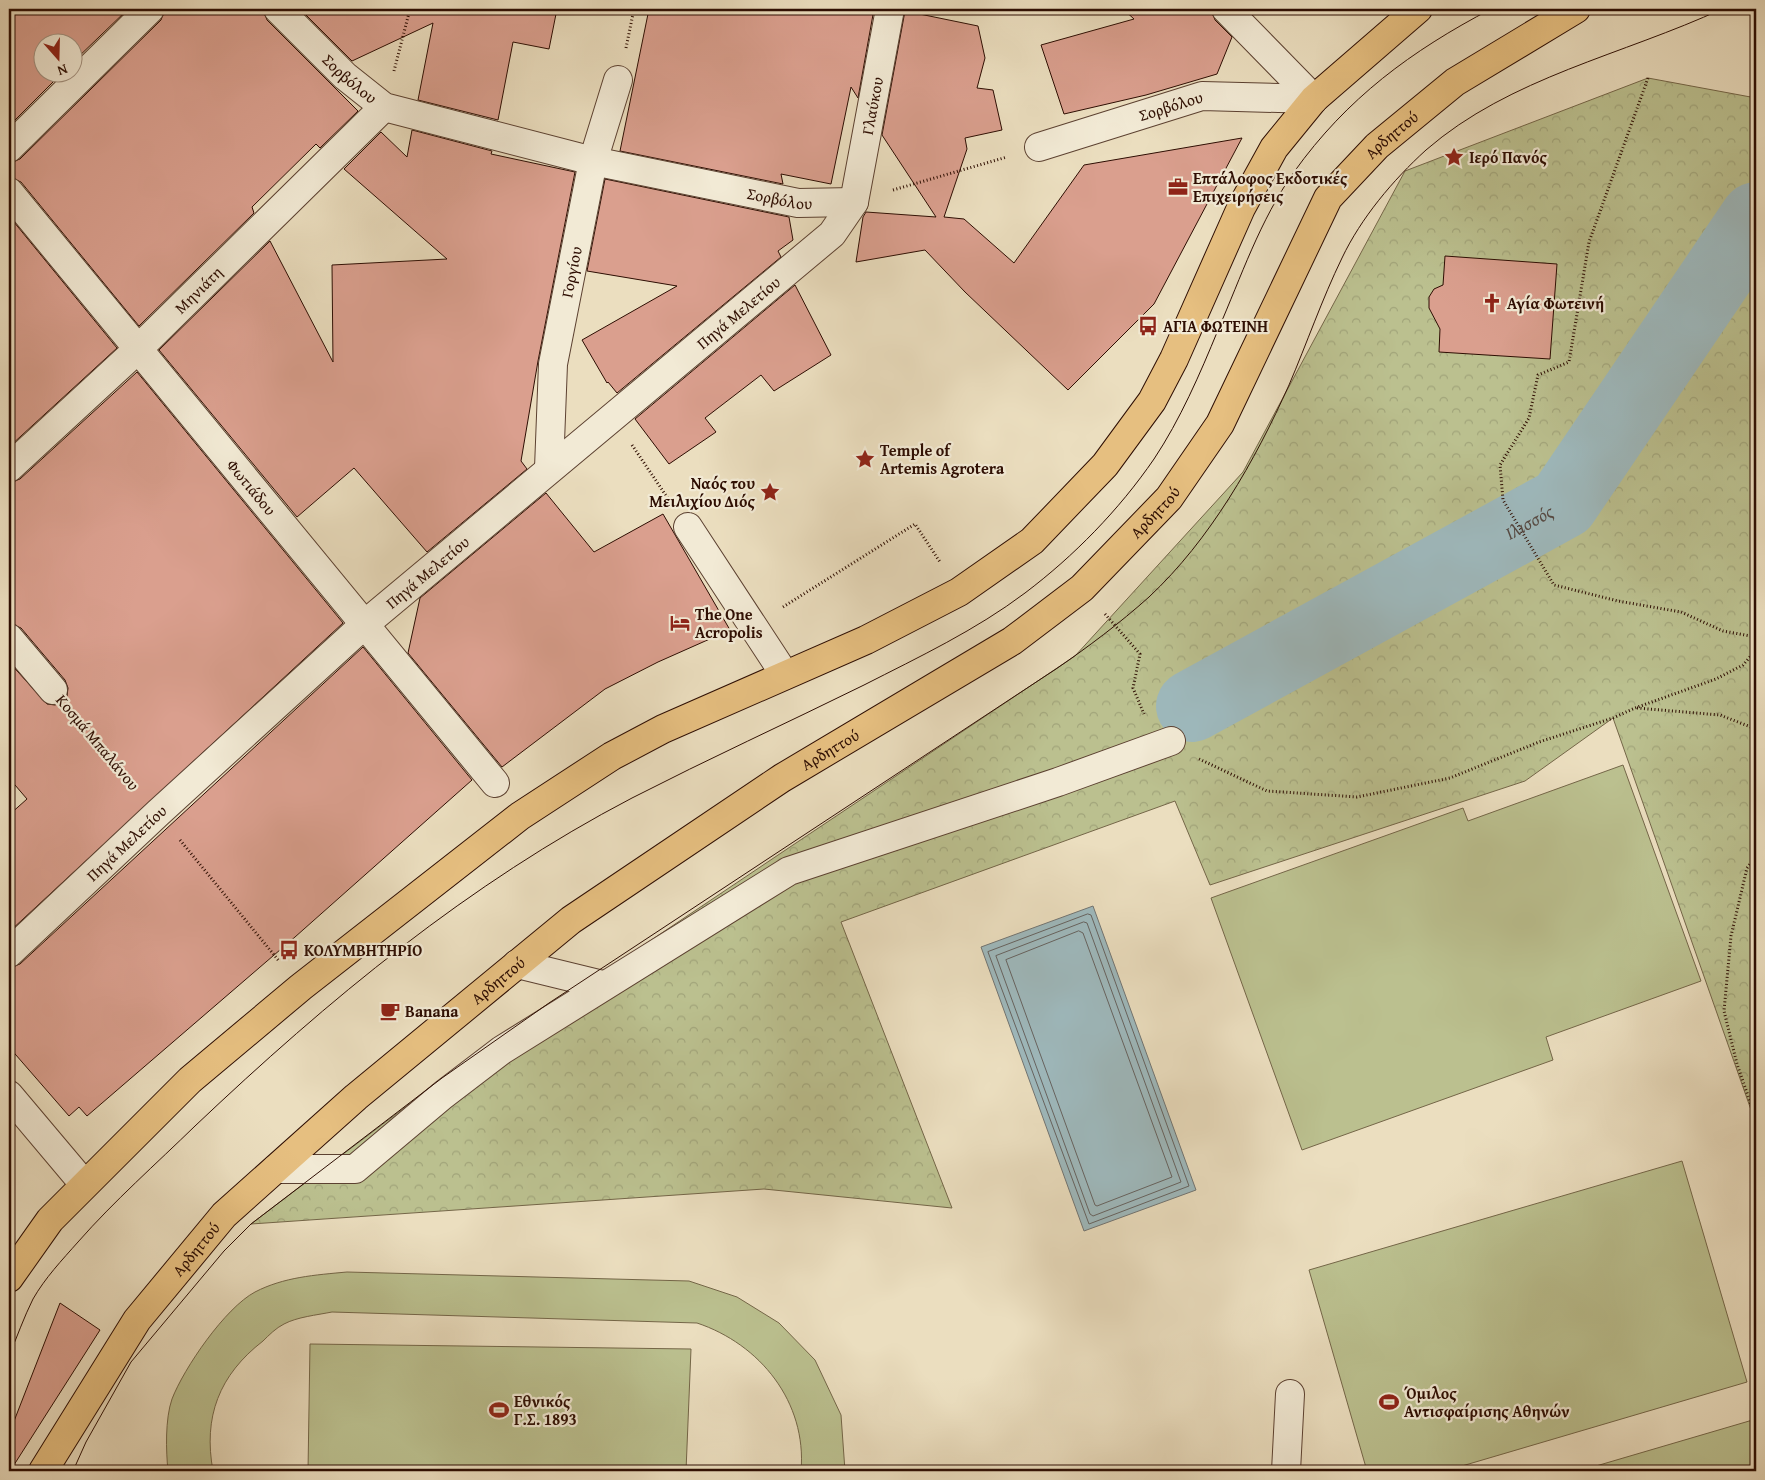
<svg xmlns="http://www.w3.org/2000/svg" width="1765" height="1480" font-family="'Gentium Book Plus',serif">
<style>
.forest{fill:url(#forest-crowns);stroke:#746648}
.pitch{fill:#bbc08f;stroke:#746648}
.water{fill:#9eb9bd;stroke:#717472}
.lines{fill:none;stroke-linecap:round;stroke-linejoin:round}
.shore{stroke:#666360;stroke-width:1}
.river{stroke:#9eb9bd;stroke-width:72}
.building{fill:#da9f8e;stroke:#2d0d02}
.minor-casing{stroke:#5c4131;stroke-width:30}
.major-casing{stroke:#2d0d02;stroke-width:30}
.path{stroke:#2d0d02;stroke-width:3;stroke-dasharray:1 2.5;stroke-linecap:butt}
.minor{stroke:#f2ead5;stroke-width:28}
.major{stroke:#e6bf80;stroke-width:28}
.tram{stroke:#2d0d02;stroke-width:1}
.labels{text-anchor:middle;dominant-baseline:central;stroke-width:4.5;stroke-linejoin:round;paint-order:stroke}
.street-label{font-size:16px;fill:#2d0d02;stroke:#f2ead5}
.poi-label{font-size:16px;font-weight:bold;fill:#2d0d02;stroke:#f2ead5;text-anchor:start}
.water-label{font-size:18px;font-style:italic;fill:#554943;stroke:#f2ead5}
</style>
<defs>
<pattern id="forest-crowns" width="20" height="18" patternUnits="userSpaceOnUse" patternTransform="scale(1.25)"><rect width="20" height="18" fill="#bbc08f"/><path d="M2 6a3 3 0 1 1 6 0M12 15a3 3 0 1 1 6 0" fill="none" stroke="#a1a47a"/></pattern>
</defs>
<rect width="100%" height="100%" fill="#ebdebf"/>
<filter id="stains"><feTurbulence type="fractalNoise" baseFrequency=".004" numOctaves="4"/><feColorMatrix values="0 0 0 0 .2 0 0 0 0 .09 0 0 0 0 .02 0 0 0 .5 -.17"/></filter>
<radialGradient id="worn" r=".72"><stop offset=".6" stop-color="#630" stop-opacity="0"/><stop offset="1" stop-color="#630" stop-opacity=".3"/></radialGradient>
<path class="forest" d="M 1648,78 L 1756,98 L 1756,1124 L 1613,718 L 1525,781 L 1210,885 L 1175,801 L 841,922 L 952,1208 L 764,1189 L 251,1224 L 429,1089 L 1075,656 L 1243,472 L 1405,171 Z"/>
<g class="pitch">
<path d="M 1623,765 L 1701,981 L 1546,1037 L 1553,1060 L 1302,1150 L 1211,898 L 1463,808 L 1468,821 Z"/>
<path d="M 1682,1161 L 1747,1382 L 1445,1471 L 1367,1471 L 1309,1270 Z"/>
<path d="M 347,1272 L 689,1281 L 737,1297 L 779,1323 L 815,1360 L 841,1415 L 845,1471 L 801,1471 C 807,1402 760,1344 697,1323 L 332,1312 C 317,1315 297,1317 284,1324 C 276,1328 269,1335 263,1341 C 219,1375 203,1417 213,1471 L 168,1471 C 166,1451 165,1419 172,1399 C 184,1368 225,1308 255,1292 C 284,1277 315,1275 347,1272 Z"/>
<path d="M 310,1344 L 691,1349 L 686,1471 L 308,1471 Z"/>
<path d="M 1756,1419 L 1756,1471 L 1579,1471 Z"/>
</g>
<path class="water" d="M 1093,906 L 1196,1190 L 1084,1231 L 981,947 Z"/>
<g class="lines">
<g class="shore">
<path d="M 1088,914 L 1091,915 L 1189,1186 L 1089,1224 L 988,952 Z"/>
<path d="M 1084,922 L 1087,923 L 1181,1182 L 1093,1216 L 1090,1214 L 996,956 Z"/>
<path d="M 1079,931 L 1083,933 L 1172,1177 L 1097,1206 L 1095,1205 L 1006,960 Z"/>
</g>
<path class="river" id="s1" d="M 1192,706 L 1563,503 L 1756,218"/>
</g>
<g class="building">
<path d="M 9,9 L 128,9 L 72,63 L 72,42 L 42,42 L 42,72 L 63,72 L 9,126 Z"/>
<path d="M 165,9 L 263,9 L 267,20 L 358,111 L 320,148 L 316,144 L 252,207 L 254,213 L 139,326 L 21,182 L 9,177 L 9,163 L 20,159 L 161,20 Z"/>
<path d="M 300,9 L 557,9 L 549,49 L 513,42 L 498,120 L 418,100 L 433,23 L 352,61 Z"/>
<path d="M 649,9 L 874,9 L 858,98 L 851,87 L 831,184 L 781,174 L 783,184 L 620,151 Z"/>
<path d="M 1123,9 L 1211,9 L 1215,20 L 1232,37 L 1217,74 L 1146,95 L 1064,114 L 1041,45 L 1134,19 Z"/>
<path d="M 905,11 L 978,26 L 985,58 L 977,88 L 993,90 L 1002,130 L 965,138 L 967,149 L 944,217 L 964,219 L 1014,263 L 1084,165 L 1242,138 L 1154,304 L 1068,390 L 965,292 L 925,250 L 856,262 L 863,217 L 866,212 L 936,217 L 882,135 Z"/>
<path d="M 412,130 L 492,151 L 491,154 L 575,172 L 538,361 L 521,461 L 527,469 L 427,552 L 354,468 L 297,517 L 159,350 L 270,241 L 333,362 L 332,265 L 447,259 L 344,169 L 381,132 L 407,157 Z"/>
<path d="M 605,179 L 789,217 L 793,240 L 778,251 L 781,257 L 617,393 L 608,382 L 607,383 L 582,340 L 677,286 L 587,271 Z"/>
<path d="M 9,216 L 117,348 L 9,447 Z"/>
<path d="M 1445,256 L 1557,264 L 1550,359 L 1439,352 L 1440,329 L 1429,308 L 1429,297 L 1434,289 L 1443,285 Z"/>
<path d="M 795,285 L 831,355 L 774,391 L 761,375 L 705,418 L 716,432 L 669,464 L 635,419 Z"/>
<path d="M 137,372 L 343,623 L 9,932 L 9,815 L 27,799 L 9,778 L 9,662 L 47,704 L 55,705 L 63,702 L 67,696 L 68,688 L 65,680 L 21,628 L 9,623 L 9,483 L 20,479 Z"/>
<path d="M 546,493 L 594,552 L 663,514 L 730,630 L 658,662 L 605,689 L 502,767 L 408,653 L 420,598 Z"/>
<path d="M 363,647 L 472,780 L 295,937 L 87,1116 L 79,1107 L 69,1116 L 9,1047 L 9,968 L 20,964 Z"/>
<path d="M 60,1303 L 100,1330 L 12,1468 L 9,1466 L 9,1434 Z"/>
</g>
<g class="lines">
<defs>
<g id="minor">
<path id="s2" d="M 278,9 L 345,76 L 384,107 L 593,161 L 798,203 L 854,202"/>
<path d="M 1226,9 L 1314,99"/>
<path id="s3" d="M 1039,147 L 1202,96 L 1314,99"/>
<path d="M 9,148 L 150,9"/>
<path id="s4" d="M 9,192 L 495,783"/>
<path id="s5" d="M 9,468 L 137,350 L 384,107"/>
<path id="s6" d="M 549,468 L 553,364 L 593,161 L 618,80"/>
<path d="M 688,527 L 785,675"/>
<path d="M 9,638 L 53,690"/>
<path id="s7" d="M 9,953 L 158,813 L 365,624 L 832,234 L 854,202 L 890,9"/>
<path d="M 517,964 L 603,985"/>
<path d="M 9,1095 L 84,1184"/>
<path d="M 276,1169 L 355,1169 L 443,1095 L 502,1050 L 789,871 L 1058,782 L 1171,741"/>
<path d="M 1286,1471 L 1290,1394"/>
</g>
<g id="major">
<path d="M 9,1278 L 50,1220 L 190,1080 L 301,987 L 520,816 L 612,756 L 663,729 L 866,640 L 959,592 L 1032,541 L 1105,465 L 1152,401 L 1174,359 L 1241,208 L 1274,148 L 1314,99 L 1418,9"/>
<path id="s8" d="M 43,1471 L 137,1320 L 224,1215 L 356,1097 L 571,920 L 782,778 L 1012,641 L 1082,588 L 1169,498 L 1220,424 L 1328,198 L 1377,146 L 1455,82 L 1576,9"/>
</g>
</defs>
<use href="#minor" class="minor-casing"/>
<use href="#major" class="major-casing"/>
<g class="path">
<path d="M 626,48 L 634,9"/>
<path d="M 394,71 L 410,9"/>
<path d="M 1648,78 L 1589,242 L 1569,362 L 1538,375 L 1529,418 L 1500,465 L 1503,500 L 1554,585 L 1618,601 L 1681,612 L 1723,631 L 1756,637"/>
<path d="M 893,190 L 1007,157"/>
<path d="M 632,445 L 669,500"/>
<path d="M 783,607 L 915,524 L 940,562"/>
<path d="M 1105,614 L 1140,654 L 1133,688 L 1144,714"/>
<path d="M 1637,708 L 1720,715 L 1756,729"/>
<path d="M 75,716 L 135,786"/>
<path d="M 1199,759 L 1267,791 L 1357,797 L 1450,778 L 1539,742 L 1613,718 L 1635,708 L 1716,679 L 1743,665 L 1756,650"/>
<path d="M 180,840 L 279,961"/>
<path d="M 1756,856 L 1747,868 L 1731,936 L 1724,1011 L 1737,1064 L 1756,1119"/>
</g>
<use href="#minor" class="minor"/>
<use href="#major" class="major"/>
<g class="tram">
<path d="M 9,1356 C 17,1337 24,1317 33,1299 C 45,1278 62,1260 78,1242 C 114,1201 156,1164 195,1126 C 328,1000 469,883 632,798 C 708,759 787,723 864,685 C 919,657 976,630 1025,593 C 1074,556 1119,510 1154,459 C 1180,420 1200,374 1218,330 C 1241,277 1260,220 1294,172 C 1347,98 1411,51 1491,9"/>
<path d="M 73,1471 L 86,1442 L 131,1362 L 224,1251 L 251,1224 L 442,1078 L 549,1003 L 1056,669 C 1088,647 1120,623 1149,597 C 1210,540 1255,461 1289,385 C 1307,343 1322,299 1342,258 C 1361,218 1393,180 1426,150 C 1510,77 1623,55 1722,9"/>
</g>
</g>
<defs>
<symbol id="sight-bare" viewBox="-9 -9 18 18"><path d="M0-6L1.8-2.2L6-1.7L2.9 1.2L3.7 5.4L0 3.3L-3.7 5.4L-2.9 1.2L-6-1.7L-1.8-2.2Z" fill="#8f2418" stroke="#f2ead5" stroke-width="2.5" paint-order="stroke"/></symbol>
<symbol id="office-bare" viewBox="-9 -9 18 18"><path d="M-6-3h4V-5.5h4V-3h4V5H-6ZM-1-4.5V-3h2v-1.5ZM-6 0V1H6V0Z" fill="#8f2418" stroke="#f2ead5" stroke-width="2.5" paint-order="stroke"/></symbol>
<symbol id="church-bare" viewBox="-9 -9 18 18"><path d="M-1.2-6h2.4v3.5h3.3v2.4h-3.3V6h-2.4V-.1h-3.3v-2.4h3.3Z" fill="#8f2418" stroke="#f2ead5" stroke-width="2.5" paint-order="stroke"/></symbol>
<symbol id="bus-bare" viewBox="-9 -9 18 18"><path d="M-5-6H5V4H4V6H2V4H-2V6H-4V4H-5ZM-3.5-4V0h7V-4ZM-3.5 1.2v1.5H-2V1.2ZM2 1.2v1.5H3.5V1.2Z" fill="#8f2418" stroke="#f2ead5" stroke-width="2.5" paint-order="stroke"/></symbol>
<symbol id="hotel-bare" viewBox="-9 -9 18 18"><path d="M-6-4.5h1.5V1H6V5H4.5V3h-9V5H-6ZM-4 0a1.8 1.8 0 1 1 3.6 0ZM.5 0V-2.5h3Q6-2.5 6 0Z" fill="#8f2418" stroke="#f2ead5" stroke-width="2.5" paint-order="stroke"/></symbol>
<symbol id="cafe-bare" viewBox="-9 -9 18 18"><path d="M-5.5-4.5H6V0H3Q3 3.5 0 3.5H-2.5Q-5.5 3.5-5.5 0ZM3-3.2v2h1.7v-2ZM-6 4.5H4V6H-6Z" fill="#8f2418" stroke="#f2ead5" stroke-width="2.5" paint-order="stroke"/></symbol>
<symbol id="stadium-bare" viewBox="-9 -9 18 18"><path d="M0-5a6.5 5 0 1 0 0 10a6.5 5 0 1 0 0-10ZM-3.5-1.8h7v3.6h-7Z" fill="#8f2418" stroke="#f2ead5" stroke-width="2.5" paint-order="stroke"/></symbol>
</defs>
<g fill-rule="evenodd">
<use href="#sight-bare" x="1440" y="143" width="28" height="28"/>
<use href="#office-bare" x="1164" y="173" width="28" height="28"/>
<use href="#church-bare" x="1478" y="289" width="28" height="28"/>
<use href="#bus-bare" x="1134" y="312" width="28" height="28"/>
<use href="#sight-bare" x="851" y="445" width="28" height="28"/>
<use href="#sight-bare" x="756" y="478" width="28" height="28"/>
<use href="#hotel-bare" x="666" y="609" width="28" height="28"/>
<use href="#bus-bare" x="275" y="936" width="28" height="28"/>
<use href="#cafe-bare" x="376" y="997" width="28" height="28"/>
<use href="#stadium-bare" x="1375" y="1388" width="28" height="28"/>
<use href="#stadium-bare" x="485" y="1396" width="28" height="28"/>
</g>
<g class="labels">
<g class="street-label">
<text stroke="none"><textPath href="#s2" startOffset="100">Σορβόλου</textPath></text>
<text stroke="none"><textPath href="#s7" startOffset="1230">Γλαύκου</textPath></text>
<text stroke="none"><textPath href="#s3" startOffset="138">Σορβόλου</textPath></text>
<text stroke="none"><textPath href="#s8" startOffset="1935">Αρδηττού</textPath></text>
<text stroke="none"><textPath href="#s2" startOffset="551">Σορβόλου</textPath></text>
<text stroke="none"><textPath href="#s6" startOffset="198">Γοργίου</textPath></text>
<text stroke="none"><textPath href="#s5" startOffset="260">Μηνιάτη</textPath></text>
<text stroke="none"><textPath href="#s7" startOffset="971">Πηγά Μελετίου</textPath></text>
<text stroke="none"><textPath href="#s4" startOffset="382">Φωτιάδου</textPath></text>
<text stroke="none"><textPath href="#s8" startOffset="1485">Αρδηττού</textPath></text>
<text stroke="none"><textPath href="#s7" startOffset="566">Πηγά Μελετίου</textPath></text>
<text transform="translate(98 742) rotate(50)">Κοσμά Μπαλάνου</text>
<text stroke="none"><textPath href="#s8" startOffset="1080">Αρδηττού</textPath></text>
<text stroke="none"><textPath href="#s7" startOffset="161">Πηγά Μελετίου</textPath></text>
<text stroke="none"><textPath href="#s8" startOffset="675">Αρδηττού</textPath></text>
<text stroke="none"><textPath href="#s8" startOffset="270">Αρδηττού</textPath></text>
</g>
<g class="poi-label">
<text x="1469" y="157">Ιερό Πανός</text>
<text x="1193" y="178">Επτάλοφος Εκδοτικές<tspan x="1193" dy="18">Επιχειρήσεις</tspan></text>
<text x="1507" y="303">Αγία Φωτεινή</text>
<text x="1163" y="326">ΑΓΙΑ ΦΩΤΕΙΝΗ</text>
<text x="880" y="450">Temple of<tspan x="880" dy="18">Artemis Agrotera</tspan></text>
<text x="755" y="483" text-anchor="end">Ναός του<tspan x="755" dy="18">Μειλιχίου Διός</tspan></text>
<text x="695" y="614">The One<tspan x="695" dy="18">Acropolis</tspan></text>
<text x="304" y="950">ΚΟΛΥΜΒΗΤΗΡΙΟ</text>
<text x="405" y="1011">Banana</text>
<text x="1404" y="1393">Όμιλος<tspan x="1404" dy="18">Αντισφαίρισης Αθηνών</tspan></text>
<text x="514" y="1401">Εθνικός<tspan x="514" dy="18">Γ.Σ. 1893</tspan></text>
</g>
<g class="water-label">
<text stroke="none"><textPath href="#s1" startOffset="384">Ιλισσός</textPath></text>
</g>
</g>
<rect width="1765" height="1480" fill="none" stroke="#ebdebf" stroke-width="30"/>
<rect x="10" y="10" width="1745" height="1460" fill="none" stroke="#2d0d02" stroke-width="2.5"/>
<rect x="15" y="15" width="1735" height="1450" fill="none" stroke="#2d0d02"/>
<g transform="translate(58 58) rotate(160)"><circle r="24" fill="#f2ead5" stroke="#a39281"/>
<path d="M0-4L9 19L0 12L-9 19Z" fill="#8f2418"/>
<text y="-8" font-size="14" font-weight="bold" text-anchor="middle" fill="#2d0d02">N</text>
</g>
<rect width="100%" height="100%" filter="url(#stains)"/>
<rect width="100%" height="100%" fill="url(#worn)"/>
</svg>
